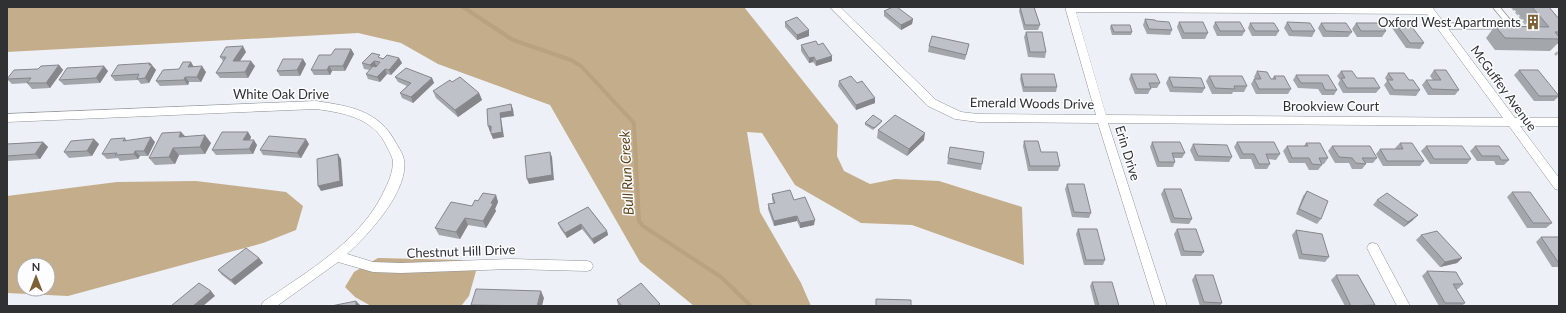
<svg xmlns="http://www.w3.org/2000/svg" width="1566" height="313" font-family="Lato,sans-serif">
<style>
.forest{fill:#c4ad8a;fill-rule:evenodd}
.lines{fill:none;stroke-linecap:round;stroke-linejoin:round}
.stream{stroke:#b8a27f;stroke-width:4}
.service-casing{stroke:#909398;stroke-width:7}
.minor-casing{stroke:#909398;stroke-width:1}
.path{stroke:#b2b4b9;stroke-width:2.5;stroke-dasharray:4 2;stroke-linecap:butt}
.service{stroke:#fff;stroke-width:5.5}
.minor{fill:#fff;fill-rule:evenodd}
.wall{fill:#a3a6ab}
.shaded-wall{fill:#85878b}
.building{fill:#bec1c7;stroke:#85878b}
.labels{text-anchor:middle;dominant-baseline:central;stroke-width:3;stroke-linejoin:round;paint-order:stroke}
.poi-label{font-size:13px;fill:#303133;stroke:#fdfdff;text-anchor:end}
.street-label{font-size:13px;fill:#303133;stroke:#fdfdff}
.water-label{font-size:14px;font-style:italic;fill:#5a4117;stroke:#fdfdff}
</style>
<rect width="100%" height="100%" fill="#edf0f6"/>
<g class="forest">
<path d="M 7,7 L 744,7 L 838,125 L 837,156 L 844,171 L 870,184 L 895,179 L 939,181 L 1022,207 L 1024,265 L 912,225 L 861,223 L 795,185 L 762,133 L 747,132 L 760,212 L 801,283 L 811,306 L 694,306 L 640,262 L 550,105 L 438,64 L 401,43 L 358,33 L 7,52 Z"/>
<path d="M 196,181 L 286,192 L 303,206 L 296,230 L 263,243 L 68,296 L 7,293 L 7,196 L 117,182 ZM 24,265 L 48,265 L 48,289 L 24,289 Z"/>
<path d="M 378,258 L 462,260 L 476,271 L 469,296 L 461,306 L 371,306 L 355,297 L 345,287 L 354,272 Z"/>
</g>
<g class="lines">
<path class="stream" d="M 463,7 L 513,40 L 571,60 L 581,66 L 634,123 L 639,221 L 643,226 L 721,277 L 751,306"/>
<defs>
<path id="service" d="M 1441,26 L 1512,26 L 1496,7"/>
<g id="minor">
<path d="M 830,7 L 840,7 L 936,100 L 961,112 L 978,114 L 1096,115 L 1065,7 L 1432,7 L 1515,118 L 1559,118 L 1559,126 L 1520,126 L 1559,178 L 1559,190 L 1555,189 L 1509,126 L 1108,123 L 1167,306 L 1155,306 L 1098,123 L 978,122 L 955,119 L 928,106 ZM 1076,12 L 1427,14 L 1503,118 L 1106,115 Z"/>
<path d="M 316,101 C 349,106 379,110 396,143 C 399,148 403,154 404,160 C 409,191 368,235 347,254 L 373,262 L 401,263 L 511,259 L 587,261 L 591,262 L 593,266 L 591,270 L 587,271 L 511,269 L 401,273 L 373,272 L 338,262 L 277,306 L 261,306 L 263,302 C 308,271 363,240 386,187 C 390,179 393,170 393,161 C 392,156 389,151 387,147 C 374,118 345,113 316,109 L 7,122 L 7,114 Z"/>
<path d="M 1373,243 L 1377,244 L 1410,306 L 1397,306 L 1367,248 L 1369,244 Z"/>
</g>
</defs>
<use href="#service" class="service-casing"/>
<use href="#minor" class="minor-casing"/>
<g class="path">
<path d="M 1512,7 L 1529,28"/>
<path d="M 1555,55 L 1559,51"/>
</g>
<use href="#service" class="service"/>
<use href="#minor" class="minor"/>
</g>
<g class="wall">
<path d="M 1020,7 L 1034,7 L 1040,25 L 1038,30 L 1024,30 L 1019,11 Z"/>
<path d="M 1512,7 L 1549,7 L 1559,19 L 1559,44 L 1557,44 L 1550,51 L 1495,50 L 1486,38 L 1495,26 L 1529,26 Z"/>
<path d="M 884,11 L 913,19 L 912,24 L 901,30 L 884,16 Z"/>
<path d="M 1145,19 L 1156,21 L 1172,30 L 1170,35 L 1147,34 L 1143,25 Z"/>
<path d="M 785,22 L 809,30 L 809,36 L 797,40 L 785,27 Z"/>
<path d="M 1179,22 L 1208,33 L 1205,39 L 1182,39 L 1177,27 Z"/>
<path d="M 1215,22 L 1245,31 L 1242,36 L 1217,36 L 1213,27 Z"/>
<path d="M 1287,22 L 1315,31 L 1312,37 L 1289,36 L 1284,28 Z"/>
<path d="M 1250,23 L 1279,31 L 1276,36 L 1252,36 L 1248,28 Z"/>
<path d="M 1321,23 L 1352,32 L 1348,37 L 1323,37 L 1318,28 Z"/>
<path d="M 1356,23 L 1386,31 L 1382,37 L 1357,37 L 1352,29 Z"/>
<path d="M 1395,23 L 1424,43 L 1420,49 L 1406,48 L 1392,28 Z"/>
<path d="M 1111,25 L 1132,32 L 1131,35 L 1112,35 L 1110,28 Z"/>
<path d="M 1026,32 L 1046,52 L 1045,58 L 1028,57 L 1024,37 Z"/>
<path d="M 969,44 L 965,60 L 928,52 L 929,46 Z"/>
<path d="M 801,45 L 818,45 L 832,56 L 832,61 L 816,66 L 813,62 L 809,63 L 801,51 Z"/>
<path d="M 351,49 L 354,54 L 345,71 L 332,71 L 330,75 L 314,75 L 311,70 L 331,55 Z"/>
<path d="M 246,52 L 240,61 L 255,66 L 248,78 L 220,78 L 216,73 L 223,61 L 220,57 Z"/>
<path d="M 382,58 L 399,58 L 402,63 L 391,75 L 387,74 L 380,82 L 368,79 L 366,74 L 370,70 L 364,69 L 362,63 Z"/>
<path d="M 303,59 L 306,64 L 300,76 L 280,76 L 277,71 Z"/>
<path d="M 150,63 L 156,70 L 149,83 L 141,84 L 138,80 L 115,81 L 111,76 Z"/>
<path d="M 59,65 L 63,70 L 50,88 L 32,89 L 27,83 L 12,84 L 7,79 L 38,69 Z"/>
<path d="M 194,67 L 206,72 L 201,82 L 189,82 L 188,85 L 160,86 L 156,81 L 179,69 Z"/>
<path d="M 1434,70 L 1459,90 L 1455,95 L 1428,95 L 1422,85 L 1426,80 L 1433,80 L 1430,76 Z"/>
<path d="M 1519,70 L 1559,95 L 1559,96 L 1554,101 L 1534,101 L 1514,75 Z"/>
<path d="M 108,71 L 100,83 L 64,85 L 59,80 Z"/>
<path d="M 1257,71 L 1271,79 L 1272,79 L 1274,76 L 1291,89 L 1288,94 L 1256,94 L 1251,84 L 1254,79 L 1255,79 L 1254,77 Z"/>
<path d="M 1341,71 L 1357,78 L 1380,88 L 1376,93 L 1343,93 L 1338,84 L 1340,80 L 1337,76 Z"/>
<path d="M 1388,73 L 1409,80 L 1420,90 L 1416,96 L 1390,95 L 1384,85 L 1387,81 L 1385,78 Z"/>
<path d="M 1021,74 L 1057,87 L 1056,92 L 1023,92 L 1020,79 Z"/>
<path d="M 1131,74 L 1160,83 L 1157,88 L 1151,88 L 1148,94 L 1135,94 L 1129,79 Z"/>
<path d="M 1296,75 L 1328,75 L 1337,90 L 1334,95 L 1322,95 L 1318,89 L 1298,88 L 1293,80 Z"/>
<path d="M 1209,76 L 1247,86 L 1244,92 L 1233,92 L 1232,94 L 1212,94 L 1206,81 Z"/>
<path d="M 395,77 L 432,78 L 434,83 L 413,103 L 402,98 L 400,93 L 407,86 L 398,82 Z"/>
<path d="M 1169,77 L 1205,88 L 1202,93 L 1170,92 L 1166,83 Z"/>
<path d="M 839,81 L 857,83 L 875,103 L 856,110 L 838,86 Z"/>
<path d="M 452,82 L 479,93 L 482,100 L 458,117 L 436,98 L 433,91 Z"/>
<path d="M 882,121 L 881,123 L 873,130 L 865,125 L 865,123 Z"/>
<path d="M 878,130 L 924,140 L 907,156 L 877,138 Z"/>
<path d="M 181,132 L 185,136 L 211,143 L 205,154 L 179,155 L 175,164 L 155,165 L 149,158 Z"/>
<path d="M 248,132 L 251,137 L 250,140 L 257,145 L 253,154 L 216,155 L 212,150 Z"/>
<path d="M 125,138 L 127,141 L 155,142 L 148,156 L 140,156 L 138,159 L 120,161 L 118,158 L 107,159 L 102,154 Z"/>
<path d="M 1024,141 L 1060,166 L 1058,171 L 1028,171 L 1023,146 Z"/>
<path d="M 43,142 L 48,147 L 40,159 L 7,161 L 7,144 Z"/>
<path d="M 1152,142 L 1185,153 L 1182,158 L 1174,158 L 1175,162 L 1173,167 L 1157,167 L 1150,147 Z"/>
<path d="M 1237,142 L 1280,154 L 1276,160 L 1268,159 L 1270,164 L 1267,169 L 1255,169 L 1251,159 L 1240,159 L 1234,147 Z"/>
<path d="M 1306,143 L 1328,158 L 1324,164 L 1321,164 L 1322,165 L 1318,170 L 1309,170 L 1305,163 L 1289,163 L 1283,151 L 1287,146 L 1304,146 Z"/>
<path d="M 1400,143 L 1424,161 L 1420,166 L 1383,166 L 1376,154 L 1380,149 L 1396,149 L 1395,148 Z"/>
<path d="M 99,144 L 92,156 L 69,158 L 64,152 Z"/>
<path d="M 309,144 L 301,158 L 263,155 L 260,150 Z"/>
<path d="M 1193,144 L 1232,157 L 1229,162 L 1195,161 L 1190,150 Z"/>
<path d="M 1332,146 L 1377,158 L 1373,163 L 1365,163 L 1366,164 L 1362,169 L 1352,169 L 1349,163 L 1335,163 L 1328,151 Z"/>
<path d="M 1426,146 L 1471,159 L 1467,164 L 1430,164 L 1421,151 Z"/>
<path d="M 1475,146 L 1509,160 L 1504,165 L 1496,165 L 1494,161 L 1477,161 L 1470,151 Z"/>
<path d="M 950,147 L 982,164 L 981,170 L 947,164 Z"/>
<path d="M 1067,184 L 1091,213 L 1089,218 L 1072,217 L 1065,189 Z"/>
<path d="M 1164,189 L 1192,219 L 1189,224 L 1171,223 L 1161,194 Z"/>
<path d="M 1307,191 L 1321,219 L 1317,224 L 1296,214 L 1303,196 Z"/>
<path d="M 1512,192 L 1552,223 L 1546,228 L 1527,228 L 1507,197 Z"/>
<path d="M 772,194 L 794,200 L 814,225 L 800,228 L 797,221 L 774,226 L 768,209 L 768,204 L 773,203 L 772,199 Z"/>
<path d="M 496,195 L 498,202 L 495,209 L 496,211 L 486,228 L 468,225 L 460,239 L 439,235 L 435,228 L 472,206 L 478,201 Z"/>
<path d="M 1377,200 L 1413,220 L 1404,227 L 1373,205 Z"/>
<path d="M 588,207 L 607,231 L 608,235 L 594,244 L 582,229 L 567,238 L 560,228 L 558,223 Z"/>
<path d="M 1078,229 L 1105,260 L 1103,265 L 1084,265 L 1076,234 Z"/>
<path d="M 1177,229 L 1204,252 L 1201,256 L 1181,256 L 1174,234 Z"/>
<path d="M 1296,230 L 1329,257 L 1325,262 L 1299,259 L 1292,235 Z"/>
<path d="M 1421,235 L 1462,258 L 1457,263 L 1440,267 L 1416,240 Z"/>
<path d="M 1541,237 L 1559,237 L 1559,267 L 1552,267 L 1536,242 Z"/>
<path d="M 259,258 L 263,263 L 235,285 L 222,275 L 218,270 Z"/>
<path d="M 1427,271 L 1463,284 L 1458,289 L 1456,289 L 1465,303 L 1462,306 L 1439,306 L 1422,276 Z"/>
<path d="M 1195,275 L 1222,303 L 1220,306 L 1200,306 L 1192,280 Z"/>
<path d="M 1336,275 L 1375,305 L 1374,306 L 1345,306 L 1331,280 Z"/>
<path d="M 1092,282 L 1119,306 L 1095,306 L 1090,286 Z"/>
<path d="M 617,300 L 661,306 L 619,306 L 618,305 Z"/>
</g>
<g class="shaded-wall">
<path d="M 913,19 L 912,24 L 901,30 L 901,25 Z"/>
<path d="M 809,30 L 809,36 L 797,40 L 797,35 Z"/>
<path d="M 243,46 L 246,52 L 236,66 L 233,61 Z"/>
<path d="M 351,49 L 354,54 L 345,71 L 343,66 Z"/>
<path d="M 832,56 L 832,61 L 816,66 L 816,61 Z"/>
<path d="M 814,57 L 813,62 L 809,63 L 809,58 Z"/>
<path d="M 399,58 L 402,63 L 391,75 L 389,70 Z"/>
<path d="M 303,59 L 306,64 L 300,76 L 297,70 Z"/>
<path d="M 251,61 L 255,66 L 248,78 L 245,72 Z"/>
<path d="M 374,61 L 377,66 L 373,71 L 370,65 Z"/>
<path d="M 191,62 L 194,67 L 188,67 Z"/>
<path d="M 150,63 L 156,70 L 149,83 L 145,78 Z"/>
<path d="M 59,65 L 63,70 L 50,88 L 46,83 Z"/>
<path d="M 104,66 L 108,71 L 100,83 L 96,78 Z"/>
<path d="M 202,66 L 206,72 L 201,82 L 197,77 Z"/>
<path d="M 329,66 L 332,71 L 330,75 L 327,70 Z"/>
<path d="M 385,69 L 387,74 L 380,82 L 377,77 Z"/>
<path d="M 185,77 L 189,82 L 188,85 L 184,80 Z"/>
<path d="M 432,78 L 434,83 L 413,103 L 411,97 Z"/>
<path d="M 479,93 L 482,100 L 458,117 L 455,110 Z"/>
<path d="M 875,98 L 875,103 L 856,110 L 856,105 Z"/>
<path d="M 511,104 L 513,109 L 514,116 L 501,118 L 504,137 L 493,139 L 491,134 L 500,113 Z"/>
<path d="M 488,126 L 491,126 L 493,131 L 490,132 Z"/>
<path d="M 181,132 L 187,139 L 179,137 Z"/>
<path d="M 248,132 L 251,137 L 247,145 L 243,140 Z"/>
<path d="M 925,133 L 924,140 L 907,156 L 909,149 Z"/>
<path d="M 205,135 L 211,143 L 205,154 L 200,147 Z"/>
<path d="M 151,137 L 155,142 L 148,156 L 144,151 Z"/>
<path d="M 94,139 L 99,144 L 92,156 L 87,151 Z"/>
<path d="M 306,139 L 309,144 L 301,158 L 297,153 Z"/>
<path d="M 254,140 L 257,145 L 253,154 L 249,149 Z"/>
<path d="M 43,142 L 48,147 L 40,159 L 35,154 Z"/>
<path d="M 173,148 L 179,155 L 175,164 L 169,157 Z"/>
<path d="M 135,151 L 140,156 L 138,159 L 134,154 Z"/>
<path d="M 550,152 L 552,157 L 554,180 L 529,184 L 527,179 Z"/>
<path d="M 338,154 L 341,159 L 343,186 L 321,191 L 318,186 Z"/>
<path d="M 496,195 L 498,202 L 495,209 L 496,211 L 486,228 L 483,221 L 491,203 Z"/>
<path d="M 1418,215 L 1413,220 L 1404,227 L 1408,222 Z"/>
<path d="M 797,216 L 797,221 L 774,226 L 774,221 Z"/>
<path d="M 465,218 L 468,225 L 460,239 L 456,232 Z"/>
<path d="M 815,220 L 814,225 L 800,228 L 800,223 Z"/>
<path d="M 581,224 L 582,229 L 567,238 L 565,233 Z"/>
<path d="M 607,231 L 608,235 L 594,244 L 592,239 Z"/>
<path d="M 259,258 L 263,263 L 235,285 L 231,280 Z"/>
<path d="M 1462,258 L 1457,263 L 1440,267 L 1445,262 Z"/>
<path d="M 211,291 L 215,296 L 203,306 L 193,306 Z"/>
<path d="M 541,291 L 544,298 L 542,306 L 537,306 Z"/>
<path d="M 356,301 L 360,305 L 360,306 L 356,306 Z"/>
</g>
<g class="building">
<path d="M 893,7 L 897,7 L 913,19 L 901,25 L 884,11 Z"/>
<path d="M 1020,7 L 1034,7 L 1040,25 L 1025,25 Z"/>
<path d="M 1532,7 L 1549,7 L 1559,19 L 1559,32 L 1555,32 L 1559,37 L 1559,39 L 1505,38 L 1495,26 L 1549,27 Z"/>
<path d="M 797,17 L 809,30 L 797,35 L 785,22 Z"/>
<path d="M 1145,19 L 1155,20 L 1156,21 L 1169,22 L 1172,30 L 1149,29 Z"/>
<path d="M 1179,22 L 1203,22 L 1208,33 L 1184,33 Z"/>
<path d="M 1215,22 L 1240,22 L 1245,31 L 1220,31 Z"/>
<path d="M 1287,22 L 1310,23 L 1315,31 L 1292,31 Z"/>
<path d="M 1250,23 L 1274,23 L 1279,31 L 1255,31 Z"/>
<path d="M 1321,23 L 1346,23 L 1352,32 L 1326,31 Z"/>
<path d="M 1356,23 L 1380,23 L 1386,31 L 1361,31 Z"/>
<path d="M 1395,23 L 1409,23 L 1424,43 L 1410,43 Z"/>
<path d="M 1111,25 L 1130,25 L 1132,32 L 1114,32 Z"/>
<path d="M 1026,32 L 1042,32 L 1046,52 L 1030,52 Z"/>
<path d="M 932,36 L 969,44 L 966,55 L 929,46 Z"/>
<path d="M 816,41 L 818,45 L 823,43 L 832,56 L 816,61 L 814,57 L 809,58 L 801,45 Z"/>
<path d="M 243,46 L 233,61 L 251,61 L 245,72 L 216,73 L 226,57 L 220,57 L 226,47 Z"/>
<path d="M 335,49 L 351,49 L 343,66 L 329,66 L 327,70 L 311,70 L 319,55 L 331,55 Z"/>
<path d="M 372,53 L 380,55 L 378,57 L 383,59 L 387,55 L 399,58 L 389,70 L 385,69 L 377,77 L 366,74 L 373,66 L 376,67 L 380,62 L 374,61 L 370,65 L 362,63 Z"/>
<path d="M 283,59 L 303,59 L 297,70 L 277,71 Z"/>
<path d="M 183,62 L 191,62 L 188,67 L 202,66 L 197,77 L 185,77 L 184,80 L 156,81 L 163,70 L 179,69 Z"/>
<path d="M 150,63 L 149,65 L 152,65 L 145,78 L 137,79 L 139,74 L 111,76 L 118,65 Z"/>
<path d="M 59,65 L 46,83 L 27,83 L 31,78 L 7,79 L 14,70 L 38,69 L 41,66 Z"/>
<path d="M 104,66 L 96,78 L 59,80 L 67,68 Z"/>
<path d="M 406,68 L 432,78 L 411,97 L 400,93 L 411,83 L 395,77 Z"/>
<path d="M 1434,70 L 1446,70 L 1459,90 L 1432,89 L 1426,80 L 1441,80 Z"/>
<path d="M 1519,70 L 1538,70 L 1559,96 L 1539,96 Z"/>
<path d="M 1257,71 L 1267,72 L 1271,79 L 1276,79 L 1274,76 L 1284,76 L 1291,89 L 1259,89 L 1254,79 L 1261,79 Z"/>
<path d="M 1341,71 L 1352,71 L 1357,78 L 1374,78 L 1380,88 L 1347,88 L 1341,78 L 1345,78 Z"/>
<path d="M 1388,73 L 1404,73 L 1409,80 L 1413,80 L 1420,90 L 1394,90 L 1387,80 L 1393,80 Z"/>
<path d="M 1021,74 L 1054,74 L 1057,87 L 1024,87 Z"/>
<path d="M 1131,74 L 1156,74 L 1160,83 L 1149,83 L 1151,89 L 1137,89 Z"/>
<path d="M 1296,75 L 1328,75 L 1337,90 L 1325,90 L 1322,83 L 1301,83 Z"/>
<path d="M 851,76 L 857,83 L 862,81 L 875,98 L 856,105 L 839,81 Z"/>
<path d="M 1209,76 L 1242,76 L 1247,86 L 1234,86 L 1235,89 L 1215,88 Z"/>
<path d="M 460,77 L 479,93 L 455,110 L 433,91 L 450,80 L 452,82 Z"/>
<path d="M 1169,77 L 1201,78 L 1205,88 L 1173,87 Z"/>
<path d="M 511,104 L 512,111 L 500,113 L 502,132 L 491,134 L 491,126 L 488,126 L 487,109 Z"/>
<path d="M 873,115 L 882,121 L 874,128 L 865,123 Z"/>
<path d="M 895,115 L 925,133 L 909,149 L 878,130 Z"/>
<path d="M 181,132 L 179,137 L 205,135 L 200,147 L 173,148 L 169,157 L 149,158 L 162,133 Z"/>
<path d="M 222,132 L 248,132 L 243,140 L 254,140 L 249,149 L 212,150 Z"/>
<path d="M 269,136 L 306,139 L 297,153 L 260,150 Z"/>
<path d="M 151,137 L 144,151 L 135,151 L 134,154 L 115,155 L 117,153 L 102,154 L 111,139 L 125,138 L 123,141 Z"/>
<path d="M 94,139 L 87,151 L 64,152 L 71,141 Z"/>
<path d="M 1024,141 L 1038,141 L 1041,152 L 1057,152 L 1060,166 L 1030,166 Z"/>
<path d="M 43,142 L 35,154 L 7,156 L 7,144 Z"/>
<path d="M 1152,142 L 1180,142 L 1185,153 L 1172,153 L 1175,162 L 1159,162 Z"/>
<path d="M 1237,142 L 1274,142 L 1280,154 L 1266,154 L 1270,164 L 1259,164 L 1254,154 L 1243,154 Z"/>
<path d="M 1306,143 L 1320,143 L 1328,158 L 1319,158 L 1322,165 L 1312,164 L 1309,158 L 1292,158 L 1287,146 L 1308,146 Z"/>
<path d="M 1400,143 L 1412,143 L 1424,161 L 1387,161 L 1380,149 L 1403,149 Z"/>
<path d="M 1193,144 L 1227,145 L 1232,157 L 1198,156 Z"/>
<path d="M 1332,146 L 1370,146 L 1377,158 L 1362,158 L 1366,164 L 1356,163 L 1352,158 L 1339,157 Z"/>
<path d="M 1426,146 L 1462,146 L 1471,159 L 1434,159 Z"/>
<path d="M 1475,146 L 1499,146 L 1509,160 L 1501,160 L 1499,156 L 1482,156 Z"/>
<path d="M 950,147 L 984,152 L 982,164 L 948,158 Z"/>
<path d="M 550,152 L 552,175 L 527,179 L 525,156 Z"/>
<path d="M 338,154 L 340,181 L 318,186 L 317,159 Z"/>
<path d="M 1067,184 L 1084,184 L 1091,213 L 1074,212 Z"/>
<path d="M 1164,189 L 1181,189 L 1192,219 L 1174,218 Z"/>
<path d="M 790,190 L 794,200 L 805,197 L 815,220 L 800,223 L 797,216 L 774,221 L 768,204 L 775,203 L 772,194 Z"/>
<path d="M 1307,191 L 1328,201 L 1321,219 L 1299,209 Z"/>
<path d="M 1512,192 L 1530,192 L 1552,223 L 1533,223 Z"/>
<path d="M 483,193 L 496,195 L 491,203 L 493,204 L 483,221 L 465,218 L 456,232 L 435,228 L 451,202 L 472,206 L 475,200 L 478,201 Z"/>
<path d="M 1387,193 L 1418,215 L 1408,222 L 1377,200 Z"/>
<path d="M 588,207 L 607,231 L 592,239 L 581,224 L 565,233 L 558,223 Z"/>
<path d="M 1078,229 L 1097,229 L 1105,260 L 1086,260 Z"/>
<path d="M 1177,229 L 1196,229 L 1204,252 L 1184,251 Z"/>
<path d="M 1296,230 L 1322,234 L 1329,257 L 1302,254 Z"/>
<path d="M 1437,231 L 1462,258 L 1445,262 L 1421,235 Z"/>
<path d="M 1541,237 L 1559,237 L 1559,262 L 1558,262 Z"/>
<path d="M 246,248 L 259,258 L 231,280 L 218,270 Z"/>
<path d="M 1427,271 L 1456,272 L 1463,284 L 1453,284 L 1465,303 L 1445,303 Z"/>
<path d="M 1195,275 L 1213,275 L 1222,303 L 1204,302 Z"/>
<path d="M 1336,275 L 1358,275 L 1375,305 L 1351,306 Z"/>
<path d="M 1092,282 L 1112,282 L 1119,306 L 1099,306 Z"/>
<path d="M 199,283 L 211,291 L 193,306 L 171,306 Z"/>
<path d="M 641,283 L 660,304 L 657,306 L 622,306 L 617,300 Z"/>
<path d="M 476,289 L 541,291 L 537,306 L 471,305 Z"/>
<path d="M 876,299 L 911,300 L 911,306 L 876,306 Z"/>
<path d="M 356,301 L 356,306 L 331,306 Z"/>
</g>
<defs>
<symbol id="building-bare" viewBox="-9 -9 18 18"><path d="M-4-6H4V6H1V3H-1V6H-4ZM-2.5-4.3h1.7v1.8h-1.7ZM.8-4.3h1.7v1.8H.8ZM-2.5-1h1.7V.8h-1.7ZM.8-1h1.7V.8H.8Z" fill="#7d6134" stroke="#fdfdff" stroke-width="2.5" paint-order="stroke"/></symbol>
</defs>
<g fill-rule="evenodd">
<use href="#building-bare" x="1522" y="11" width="22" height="22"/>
</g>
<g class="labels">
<g class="poi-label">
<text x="1521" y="22">Oxford West Apartments</text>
</g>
<g class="street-label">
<text transform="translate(1504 88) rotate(54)">McGuffey Avenue</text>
<text x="281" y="94">White Oak Drive</text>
<text transform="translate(1032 103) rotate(1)">Emerald Woods Drive</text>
<text x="1331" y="106">Brookview Court</text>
<text transform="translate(1128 153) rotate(73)">Erin Drive</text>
<text transform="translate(461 251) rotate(-2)">Chestnut Hill Drive</text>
</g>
<g class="water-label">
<text transform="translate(626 173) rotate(-93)">Bull Run Creek</text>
</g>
</g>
<rect width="1566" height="313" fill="none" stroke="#303133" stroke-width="16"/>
<g transform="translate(36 277)"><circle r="19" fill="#fdfdff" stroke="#ababad"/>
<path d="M0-3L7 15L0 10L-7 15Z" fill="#7d6134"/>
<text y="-6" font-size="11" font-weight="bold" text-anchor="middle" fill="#303133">N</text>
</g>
</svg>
